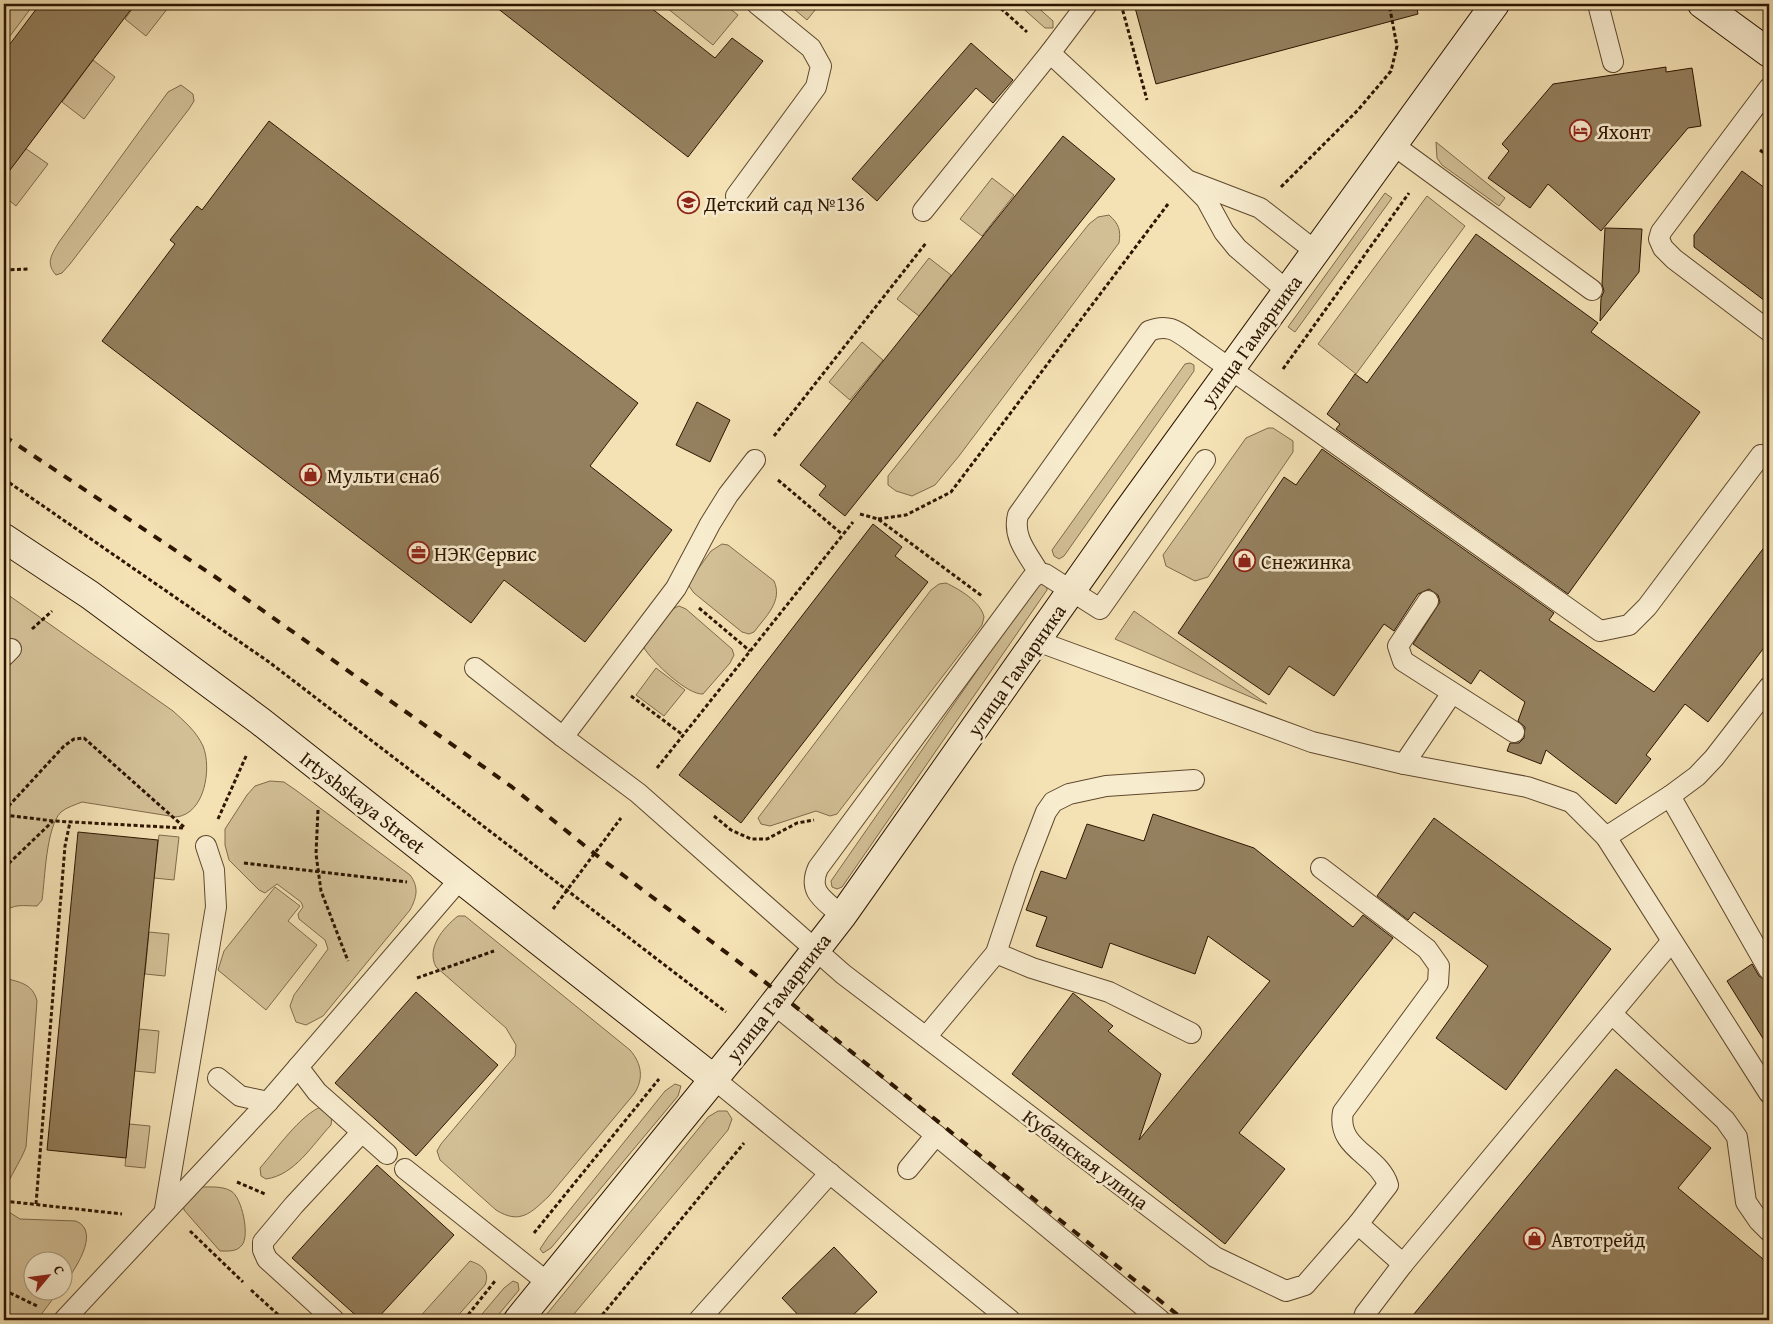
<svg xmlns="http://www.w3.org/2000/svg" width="1773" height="1324" font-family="'Gentium Book Plus',serif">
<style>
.green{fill:#d2bf96;stroke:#806a4b}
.building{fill:#94805e;stroke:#2d1500}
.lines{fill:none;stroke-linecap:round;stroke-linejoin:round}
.service-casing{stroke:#5f482d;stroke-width:22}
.secondary-casing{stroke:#2d1500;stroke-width:30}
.path{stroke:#2d1500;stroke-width:3;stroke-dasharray:4 2.5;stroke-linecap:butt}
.service{stroke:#f8eccf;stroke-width:20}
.secondary{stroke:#f8eccf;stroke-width:28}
.rail{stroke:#2d1500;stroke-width:4;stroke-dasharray:9 9;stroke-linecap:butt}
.labels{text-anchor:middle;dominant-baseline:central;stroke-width:5;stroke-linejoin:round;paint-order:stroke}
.poi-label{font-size:20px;fill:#2d1500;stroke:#f8eccf;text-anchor:start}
.street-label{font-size:20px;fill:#2d1500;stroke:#f8eccf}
</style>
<rect width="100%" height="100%" fill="#f4e2b5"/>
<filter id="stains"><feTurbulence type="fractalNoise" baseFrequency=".004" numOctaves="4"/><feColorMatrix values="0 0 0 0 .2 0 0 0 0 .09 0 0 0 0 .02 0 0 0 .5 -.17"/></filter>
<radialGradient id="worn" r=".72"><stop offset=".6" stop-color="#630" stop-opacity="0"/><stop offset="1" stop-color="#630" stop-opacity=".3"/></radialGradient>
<g class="green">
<path d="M 4,4 L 34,4 L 4,44 Z"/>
<path d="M 136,4 L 171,4 L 146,36 L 125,19 Z"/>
<path d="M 662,4 L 724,4 L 738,15 L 713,45 Z"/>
<path d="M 788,4 L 820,4 L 807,20 Z"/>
<path d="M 1018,4 L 1034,4 L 1053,21 L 1053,28 L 1045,28 Z"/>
<path d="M 93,60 L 115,77 L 84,119 L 62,102 Z"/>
<path d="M 181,85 L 193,94 L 194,101 L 189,109 L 70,264 L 62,273 L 56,275 C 45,263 52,254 59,242 L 168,92 Z"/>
<path d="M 1436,142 L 1505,198 L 1499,206 L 1442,165 L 1437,158 Z"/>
<path d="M 25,148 L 48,164 L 16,206 L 4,196 L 4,177 Z"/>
<path d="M 992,178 L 1014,195 L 982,236 L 960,219 Z"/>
<path d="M 1385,193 L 1392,198 L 1295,332 L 1288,327 Z"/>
<path d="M 1427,196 L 1465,226 L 1356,374 L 1318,344 Z"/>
<path d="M 1109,215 C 1119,224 1121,230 1119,243 L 959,456 L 935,485 L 912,496 L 896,491 L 888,485 L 888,476 L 1089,224 L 1098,217 Z"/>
<path d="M 929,258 L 951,275 L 919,316 L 897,299 Z"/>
<path d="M 862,342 L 883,360 L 850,400 L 829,382 Z"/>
<path d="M 1190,363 L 1194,365 L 1194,371 L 1064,556 L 1059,559 L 1054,556 L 1052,550 L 1185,364 Z"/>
<path d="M 1268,428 L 1273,428 L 1293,441 L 1293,452 L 1208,577 L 1195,581 L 1166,566 L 1163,555 L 1246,438 Z"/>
<path d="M 722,544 L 728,545 L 774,581 C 783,601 766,616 754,632 L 749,634 L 742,632 L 694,593 L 689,586 L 690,580 L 711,551 Z"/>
<path d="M 946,583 C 959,589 981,602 984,617 L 982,625 L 837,814 L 830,816 L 816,811 L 770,826 L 761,824 L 758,818 L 931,590 L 939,584 Z"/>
<path d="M 1038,583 L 1047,585 L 1047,590 L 842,887 L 837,889 L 832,887 L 831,881 Z"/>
<path d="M 4,592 L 173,711 C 185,722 196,731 203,746 C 212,768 205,814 176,817 L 82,802 C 75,805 67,807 61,812 C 46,827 45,879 42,900 L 37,906 C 25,906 12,903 4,913 Z"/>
<path d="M 679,606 L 686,609 L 732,649 L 734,655 L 730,663 L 703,694 C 687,695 653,662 644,648 C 648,634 665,611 679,606 Z"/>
<path d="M 1134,611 L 1267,704 L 1115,639 Z"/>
<path d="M 656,668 L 685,690 L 664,716 L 636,695 Z"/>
<path d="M 270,781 L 284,782 L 297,791 L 410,875 C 419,887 417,897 410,910 L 323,1016 L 306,1025 L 296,1022 L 290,1006 L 294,995 L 328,949 L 325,940 L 299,919 L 298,914 L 303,907 L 301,902 L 277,884 L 265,893 L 259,890 L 229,860 L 225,845 L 225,829 L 247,795 L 255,786 Z"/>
<path d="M 159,835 L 179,837 L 174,880 L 154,878 Z"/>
<path d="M 275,887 L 300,906 L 288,921 L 317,945 L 266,1010 L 218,970 L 224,951 Z"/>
<path d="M 458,916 L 465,916 L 630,1050 C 642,1064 644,1079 634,1094 L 549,1196 C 531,1213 520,1225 496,1210 L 440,1160 L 437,1151 L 441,1144 L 515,1056 L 516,1045 L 506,1028 L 436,967 C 426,948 443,928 458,916 Z"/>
<path d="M 149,932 L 169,934 L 165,976 L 145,974 Z"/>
<path d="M 4,978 C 20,982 33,984 37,1001 L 26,1147 C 20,1163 9,1177 4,1193 Z"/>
<path d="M 139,1029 L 159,1031 L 155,1073 L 135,1071 Z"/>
<path d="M 675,1084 L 681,1086 L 678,1096 L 551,1248 L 543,1253 L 540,1249 L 548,1237 L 665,1091 Z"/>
<path d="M 321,1107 L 332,1117 L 331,1125 C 312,1145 295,1175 266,1179 L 261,1176 L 260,1168 C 275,1151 301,1114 321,1107 Z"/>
<path d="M 718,1111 L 727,1111 L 732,1119 L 728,1130 L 569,1320 L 542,1320 L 708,1117 Z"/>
<path d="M 129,1124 L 150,1126 L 145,1168 L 125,1166 Z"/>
<path d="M 201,1187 C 212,1187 222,1186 231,1191 C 242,1197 250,1236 242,1245 C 237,1252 228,1251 220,1251 L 184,1210 L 183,1201 Z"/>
<path d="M 4,1209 L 20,1219 L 76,1221 C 102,1232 73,1272 63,1286 L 62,1262 L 32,1262 L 32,1292 L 58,1292 L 37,1320 L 4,1320 Z"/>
<path d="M 470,1261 C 483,1265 490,1272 485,1285 L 454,1320 L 417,1320 Z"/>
<path d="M 513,1281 L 518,1283 L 519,1290 L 494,1320 L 477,1320 L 504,1288 Z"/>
</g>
<g class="building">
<path d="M 40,4 L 135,4 L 4,178 L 4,52 Z"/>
<path d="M 492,4 L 646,4 L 715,58 L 732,38 L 763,61 L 688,157 Z"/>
<path d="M 1134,4 L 1416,4 L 1418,14 L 1156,84 Z"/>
<path d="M 971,43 L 1013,80 L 993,103 L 976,88 L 877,201 L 852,179 Z"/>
<path d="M 1666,67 L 1666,72 L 1692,68 L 1701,126 L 1688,128 L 1601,231 L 1548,184 L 1530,208 L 1488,178 L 1509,151 L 1502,144 L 1553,84 Z"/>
<path d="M 269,121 L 638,403 L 590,466 L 672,530 L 585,642 L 504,580 L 471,623 L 102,341 L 175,244 L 170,240 L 197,206 L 202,210 Z"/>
<path d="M 1063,136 L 1115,179 L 845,516 L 819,495 L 826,486 L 800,465 Z"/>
<path d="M 1742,171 L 1769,191 L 1769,304 L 1694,247 L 1694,235 Z"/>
<path d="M 1605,228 L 1642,229 L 1639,272 L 1600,321 L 1601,298 L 1604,291 L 1602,284 Z"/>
<path d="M 1476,234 L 1598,323 L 1591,332 L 1700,412 L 1568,594 L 1336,429 L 1340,424 L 1327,414 L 1355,374 L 1367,383 Z"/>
<path d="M 697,402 L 730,420 L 710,462 L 676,445 Z"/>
<path d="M 1322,449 L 1554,613 L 1549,620 L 1654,692 L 1769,541 L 1769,641 L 1708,722 L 1685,704 L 1646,755 L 1651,759 L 1616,804 L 1546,750 L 1541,764 L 1507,751 L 1510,743 L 1519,743 L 1524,738 L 1525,727 L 1518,721 L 1525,702 L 1480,670 L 1471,684 L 1413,644 L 1440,602 L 1438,595 L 1429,589 L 1418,594 L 1394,631 L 1384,624 L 1334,696 L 1289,666 L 1269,695 L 1178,633 L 1284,477 L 1296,485 Z"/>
<path d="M 873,524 L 902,547 L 895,556 L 928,582 L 741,823 L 679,775 Z"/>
<path d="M 1153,814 L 1254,848 L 1353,927 L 1363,915 L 1393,938 L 1239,1133 L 1285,1169 L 1225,1244 L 1012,1074 L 1073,993 L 1113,1026 L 1108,1031 L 1161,1074 L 1139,1140 L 1270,981 L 1208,936 L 1195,974 L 1110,943 L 1102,968 L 1036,946 L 1047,917 L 1026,910 L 1041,871 L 1066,879 L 1087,824 L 1144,841 Z"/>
<path d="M 1434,818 L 1611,949 L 1506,1090 L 1436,1038 L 1488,966 L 1414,912 L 1408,920 L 1377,896 Z"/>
<path d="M 78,832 L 158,840 L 126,1158 L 47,1150 Z"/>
<path d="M 1752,964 L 1759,976 L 1769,982 L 1769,1048 L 1727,981 Z"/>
<path d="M 416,992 L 498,1065 L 416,1156 L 335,1083 Z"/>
<path d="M 1616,1069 L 1711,1148 L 1678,1188 L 1769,1264 L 1769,1320 L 1409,1320 Z"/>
<path d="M 377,1165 L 454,1235 L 376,1320 L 361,1320 L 292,1258 Z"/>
<path d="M 834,1247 L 877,1292 L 848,1320 L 803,1320 L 782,1298 Z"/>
</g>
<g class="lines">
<defs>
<g id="service">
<path d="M 1087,4 L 1050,53 L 1187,180 L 1260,208 L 1315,251"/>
<path d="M 1598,4 L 1613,62"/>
<path d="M 1769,88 L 1661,232 L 1659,239 L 1663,248 L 1674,259 L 1769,331"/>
<path d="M 1392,144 L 1592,290"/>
<path d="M 1188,181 L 1206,199 L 1224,232 L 1237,248 L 1286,290"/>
<path d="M 736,196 L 816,87 L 821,66 L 811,48 L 757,4"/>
<path d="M 923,211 L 1050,53"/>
<path d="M 755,460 L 728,495 L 710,524 L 676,588 L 563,737 L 638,793 L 843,974 L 1215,1257 L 1286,1291 L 1305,1285 L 1358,1224"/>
<path d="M 1039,573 C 1028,554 1012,537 1018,515 L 1149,331 C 1171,322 1180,334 1198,346 L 1600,631 L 1629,625 L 1647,607 L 1761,455"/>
<path d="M 1428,601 L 1398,646 L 1403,661 L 1514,732"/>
<path d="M 1037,641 L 1312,742 L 1404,764 L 1527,787 L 1571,802 L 1606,837 L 1769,1093"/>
<path d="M 4,656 L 11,649"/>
<path d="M 475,668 L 563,737"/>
<path d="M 1769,687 L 1714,758 L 1697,776 L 1670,796 L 1769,970"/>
<path d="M 1404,764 L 1452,693"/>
<path d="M 1606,837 L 1670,796"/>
<path d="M 1321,868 L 1427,949 L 1439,966 L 1438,983 L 1343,1112 C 1336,1149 1379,1155 1388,1185 L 1358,1224 L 1403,1264"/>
<path d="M 842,916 C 825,900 807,893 818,868 L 1032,578 L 1039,573 L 1045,574 L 1100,609 L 1205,460"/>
<path d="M 996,953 L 1032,968 L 1109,992 L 1191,1033"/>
<path d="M 774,1004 L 936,1135 L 1160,1320"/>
<path d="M 1612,1014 L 1725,1120 L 1737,1137 L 1746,1202 L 1759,1221 L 1769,1231"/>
<path d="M 926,1037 L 996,953 L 1024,869 L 1046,812 L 1053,802 L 1069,794 L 1106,786 L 1194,780"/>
<path d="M 298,1067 L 317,1092 L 387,1154"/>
<path d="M 218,1078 L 240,1096 L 268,1102"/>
<path d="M 714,1079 L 1010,1320"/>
<path d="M 405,1169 L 548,1283"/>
<path d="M 908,1169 L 936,1135"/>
<path d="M 165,1209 L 216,907 L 214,870 L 206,846"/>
<path d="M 64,1320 L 268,1102 L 460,879"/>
<path d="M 334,1320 L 267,1259 L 263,1250 L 263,1242 L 294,1205 L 361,1133"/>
<path d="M 699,1320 L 830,1173"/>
<path d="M 1363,1320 L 1365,1314 L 1403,1264 L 1671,942"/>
</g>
<g id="secondary">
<path d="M 1702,4 L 1769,53"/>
<path d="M 4,538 L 90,595 L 260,721 L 714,1079"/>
<path d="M 518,1320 L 748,1037 L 842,916 L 1124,516 L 1495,4"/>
</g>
</defs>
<use href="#service" class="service-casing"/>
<use href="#secondary" class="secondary-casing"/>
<g class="path">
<path d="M 996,4 L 1027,32"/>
<path d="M 1121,4 L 1147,100"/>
<path d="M 1760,150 L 1769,157"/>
<path d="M 1281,187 L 1358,110 L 1391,71 L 1397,46 L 1389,4"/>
<path d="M 4,270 L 28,269"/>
<path d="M 1283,369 L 1409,193"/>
<path d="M 774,436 L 926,243"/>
<path d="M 4,479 L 269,662 L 726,1012"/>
<path d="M 778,480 L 842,534"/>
<path d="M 860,514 L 878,519 L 982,596"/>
<path d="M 878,519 L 906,515 L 951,492 L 1168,204"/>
<path d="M 699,608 L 750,651"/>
<path d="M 32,629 L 52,611"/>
<path d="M 631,696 L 683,735"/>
<path d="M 657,768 L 853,522"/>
<path d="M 318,810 L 316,854 L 321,891 L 348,961"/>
<path d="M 4,811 L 64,746 L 74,739 L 84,738 L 184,827"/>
<path d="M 4,815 L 54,821 L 183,828"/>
<path d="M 714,816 L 731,830 L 751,839 L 767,839 L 797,823 L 814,820"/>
<path d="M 218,819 L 247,754"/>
<path d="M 244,863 L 407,882"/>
<path d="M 4,868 L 53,821"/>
<path d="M 553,909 L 621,818"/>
<path d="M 417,978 L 494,951"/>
<path d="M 237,1182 L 265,1194"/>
<path d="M 4,1201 L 122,1214"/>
<path d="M 36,1204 L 65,846 L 70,822"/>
<path d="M 190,1231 L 243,1282"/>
<path d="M 534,1233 L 659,1079"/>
<path d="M 4,1290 L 37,1306"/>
<path d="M 251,1290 L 284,1320"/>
<path d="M 464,1320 L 495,1281"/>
<path d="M 598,1320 L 744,1143"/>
</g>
<use href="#service" class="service"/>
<use href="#secondary" class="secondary"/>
<path class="rail" d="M 4,436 L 214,576 L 512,787 L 595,854 L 760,978 L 1184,1320"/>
</g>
<defs>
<symbol id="hotel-ring" viewBox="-11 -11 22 22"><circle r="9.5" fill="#f8eccf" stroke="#8f2418" stroke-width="1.5"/><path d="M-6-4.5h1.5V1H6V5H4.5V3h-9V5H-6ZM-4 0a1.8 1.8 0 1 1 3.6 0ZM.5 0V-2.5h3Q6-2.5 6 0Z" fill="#8f2418"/></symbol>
<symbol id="school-ring" viewBox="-11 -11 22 22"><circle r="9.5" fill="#f8eccf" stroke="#8f2418" stroke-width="1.5"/><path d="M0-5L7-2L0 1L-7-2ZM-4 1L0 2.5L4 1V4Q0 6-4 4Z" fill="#8f2418"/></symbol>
<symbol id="shop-ring" viewBox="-11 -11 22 22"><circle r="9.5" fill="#f8eccf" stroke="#8f2418" stroke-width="1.5"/><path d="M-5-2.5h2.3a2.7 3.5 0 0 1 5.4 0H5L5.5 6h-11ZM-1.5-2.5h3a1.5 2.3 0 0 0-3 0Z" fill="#8f2418"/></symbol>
<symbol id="office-ring" viewBox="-11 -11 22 22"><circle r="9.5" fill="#f8eccf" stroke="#8f2418" stroke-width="1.5"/><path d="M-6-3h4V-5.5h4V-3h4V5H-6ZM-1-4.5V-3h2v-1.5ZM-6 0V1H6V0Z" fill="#8f2418"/></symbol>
</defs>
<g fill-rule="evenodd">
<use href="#hotel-ring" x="1568" y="118" width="25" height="25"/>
<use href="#school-ring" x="676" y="190" width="25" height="25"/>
<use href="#shop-ring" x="298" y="462" width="25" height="25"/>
<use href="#office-ring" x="406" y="540" width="25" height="25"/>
<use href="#shop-ring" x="1232" y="548" width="25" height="25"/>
<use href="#shop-ring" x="1522" y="1226" width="25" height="25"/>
</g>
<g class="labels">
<g class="poi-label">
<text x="1597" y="131">Яхонт</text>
<text x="704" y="203">Детский сад №136</text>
<text x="327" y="475">Мульти снаб</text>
<text x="434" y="553">НЭК Сервис</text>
<text x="1261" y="561">Снежинка</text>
<text x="1551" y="1239">Автотрейд</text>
</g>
<g class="street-label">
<text transform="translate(1251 340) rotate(-54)">улица Гамарника</text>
<text transform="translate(1016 670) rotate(-55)">улица Гамарника</text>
<text transform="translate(363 802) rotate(38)">Irtyshskaya Street</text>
<text transform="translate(778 997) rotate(-52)">улица Гамарника</text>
<text transform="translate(1086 1159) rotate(37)">Кубанская улица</text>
</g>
</g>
<rect width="1773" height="1324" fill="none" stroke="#f4e2b5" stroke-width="20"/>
<rect x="5" y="5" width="1763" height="1314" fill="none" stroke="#2d1500" stroke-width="2.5"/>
<rect x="10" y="10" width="1753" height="1304" fill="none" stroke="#2d1500"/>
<g transform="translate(48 1276) rotate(61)"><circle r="24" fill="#f8eccf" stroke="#a7967c"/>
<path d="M0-4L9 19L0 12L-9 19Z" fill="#8f2418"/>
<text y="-8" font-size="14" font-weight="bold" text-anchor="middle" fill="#2d1500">С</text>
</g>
<rect width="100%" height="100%" filter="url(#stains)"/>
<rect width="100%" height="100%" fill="url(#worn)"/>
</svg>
